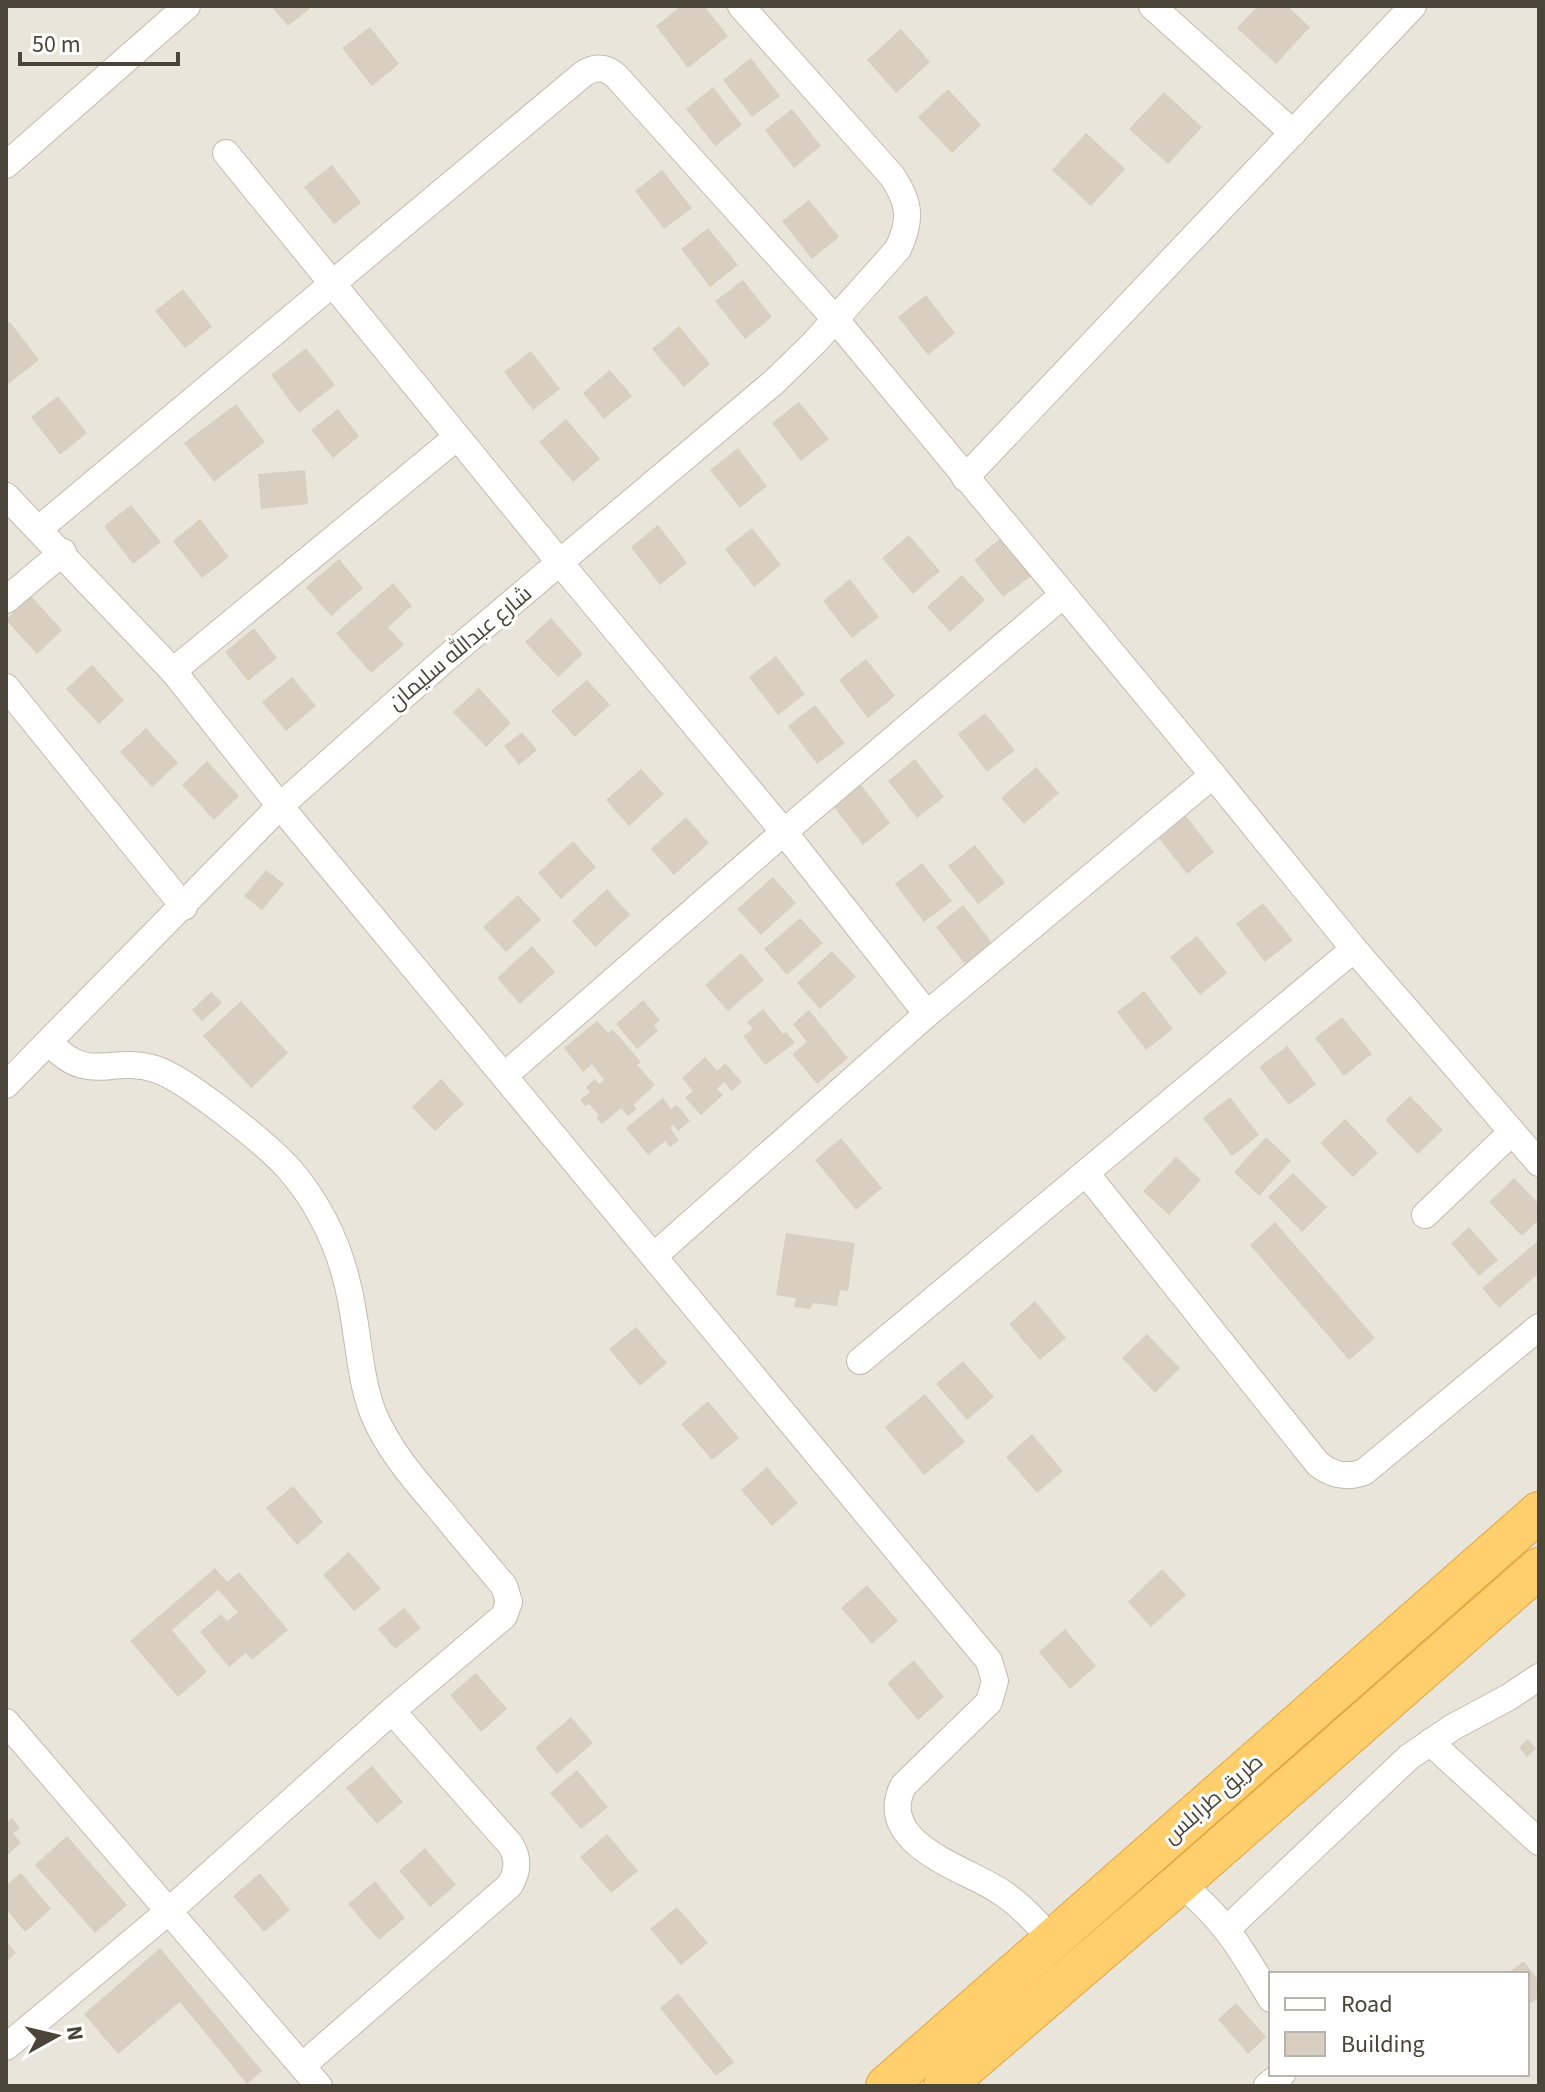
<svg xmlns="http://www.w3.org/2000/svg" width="1545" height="2092" font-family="'Source Sans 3',Cairo,sans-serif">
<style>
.residential{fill:#eae5da;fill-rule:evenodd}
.building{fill:#d8cfc1}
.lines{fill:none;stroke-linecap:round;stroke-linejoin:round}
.minor-casing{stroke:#c2bbae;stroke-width:28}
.highway-casing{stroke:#e0a43c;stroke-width:42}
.minor{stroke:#fff;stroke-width:26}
.highway{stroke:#ffcf6e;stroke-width:40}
.labels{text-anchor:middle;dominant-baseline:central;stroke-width:6;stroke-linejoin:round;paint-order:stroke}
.street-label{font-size:22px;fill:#4b4439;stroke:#fff}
</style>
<rect width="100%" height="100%" fill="#f6f3ec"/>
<path class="residential" d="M 6,6 L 1539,6 L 1539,2086 L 6,2086 ZM 1271,1974 L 1527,1974 L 1527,2074 L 1271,2074 Z"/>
<g class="building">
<path d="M 271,6 L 313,6 L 288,26 Z"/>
<path d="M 681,6 L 704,6 L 728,36 L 688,68 L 656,26 Z"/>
<path d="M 1258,6 L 1287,6 L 1310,27 L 1276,64 L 1237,28 Z"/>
<path d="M 370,27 L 399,64 L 372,86 L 342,48 Z"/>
<path d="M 901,29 L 930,62 L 896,93 L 867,60 Z"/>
<path d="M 751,58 L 780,96 L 752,117 L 723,80 Z"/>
<path d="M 713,87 L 742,125 L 715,146 L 686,109 Z"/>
<path d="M 948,89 L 981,125 L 952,153 L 918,117 Z"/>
<path d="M 1164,92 L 1202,127 L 1168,164 L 1129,129 Z"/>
<path d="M 792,109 L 821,146 L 794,168 L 765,130 Z"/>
<path d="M 1086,133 L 1125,169 L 1091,206 L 1052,170 Z"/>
<path d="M 332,165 L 361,203 L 334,224 L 304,187 Z"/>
<path d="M 662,170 L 692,208 L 664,229 L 635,191 Z"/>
<path d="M 809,200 L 839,237 L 812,259 L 782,221 Z"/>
<path d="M 708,228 L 738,265 L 710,287 L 681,249 Z"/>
<path d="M 743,280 L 772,317 L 745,339 L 715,301 Z"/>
<path d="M 183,289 L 212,327 L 185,348 L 155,311 Z"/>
<path d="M 926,295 L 955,333 L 928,355 L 898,317 Z"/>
<path d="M 10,322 L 39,360 L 6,386 L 6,325 Z"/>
<path d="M 679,326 L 710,364 L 684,387 L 652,349 Z"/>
<path d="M 306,348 L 335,385 L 299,413 L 271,375 Z"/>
<path d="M 531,351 L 560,389 L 533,410 L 504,372 Z"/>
<path d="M 610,370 L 632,396 L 604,419 L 583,393 Z"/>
<path d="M 58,396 L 87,433 L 60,455 L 31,417 Z"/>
<path d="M 799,402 L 829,439 L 801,461 L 772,423 Z"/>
<path d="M 236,404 L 265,442 L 214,482 L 184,443 Z"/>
<path d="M 338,409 L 359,436 L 333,458 L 311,430 Z"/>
<path d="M 566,419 L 600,459 L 573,482 L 539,442 Z"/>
<path d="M 738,448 L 767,486 L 740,508 L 710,470 Z"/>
<path d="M 305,470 L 308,504 L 261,509 L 258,474 Z"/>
<path d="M 131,505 L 161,542 L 133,564 L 104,526 Z"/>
<path d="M 200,519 L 229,557 L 202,578 L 173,541 Z"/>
<path d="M 658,525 L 687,563 L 660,585 L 631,547 Z"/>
<path d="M 752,528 L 781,565 L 754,587 L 725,549 Z"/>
<path d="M 909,535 L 940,571 L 913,594 L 882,558 Z"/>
<path d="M 1001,538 L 1031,576 L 1003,597 L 974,560 Z"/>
<path d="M 339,559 L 363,588 L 331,616 L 306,587 Z"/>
<path d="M 962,575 L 985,600 L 950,632 L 927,607 Z"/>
<path d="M 850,579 L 879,617 L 852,638 L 823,601 Z"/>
<path d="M 393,583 L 412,606 L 388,627 L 404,645 L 371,673 L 336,633 Z"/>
<path d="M 30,595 L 62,630 L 37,654 L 6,620 Z"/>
<path d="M 551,618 L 583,654 L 558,677 L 525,642 Z"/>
<path d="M 254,628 L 277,658 L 248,681 L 225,652 Z"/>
<path d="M 776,656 L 805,694 L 778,715 L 749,677 Z"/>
<path d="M 866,659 L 895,696 L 868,718 L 839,680 Z"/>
<path d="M 92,665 L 124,700 L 99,724 L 66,689 Z"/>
<path d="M 292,677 L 316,706 L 286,731 L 262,702 Z"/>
<path d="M 587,680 L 610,705 L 575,737 L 551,711 Z"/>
<path d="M 479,688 L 511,723 L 486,747 L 453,712 Z"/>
<path d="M 815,705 L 845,743 L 817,764 L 788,726 Z"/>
<path d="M 985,713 L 1015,750 L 987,772 L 958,734 Z"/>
<path d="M 146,728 L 178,763 L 152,787 L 120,752 Z"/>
<path d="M 522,732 L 537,750 L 519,765 L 504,746 Z"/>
<path d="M 915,759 L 944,797 L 917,818 L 888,781 Z"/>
<path d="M 207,761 L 239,796 L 214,820 L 182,785 Z"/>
<path d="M 1036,767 L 1059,793 L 1024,824 L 1001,798 Z"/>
<path d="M 641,769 L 664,794 L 629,826 L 606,800 Z"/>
<path d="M 861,785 L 890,823 L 863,845 L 834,807 Z"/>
<path d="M 1185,815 L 1214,852 L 1187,874 L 1157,836 Z"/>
<path d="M 686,817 L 709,843 L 674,875 L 651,849 Z"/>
<path d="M 573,841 L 596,867 L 561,899 L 538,873 Z"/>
<path d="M 975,845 L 1005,883 L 978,904 L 948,866 Z"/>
<path d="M 922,863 L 952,901 L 924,922 L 895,884 Z"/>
<path d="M 266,870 L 284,884 L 262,910 L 244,896 Z"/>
<path d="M 773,877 L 796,903 L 761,935 L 737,909 Z"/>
<path d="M 607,889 L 630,915 L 595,947 L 572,921 Z"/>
<path d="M 518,895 L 541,920 L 506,952 L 483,927 Z"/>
<path d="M 1263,903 L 1293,940 L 1265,962 L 1236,924 Z"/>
<path d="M 963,905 L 992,943 L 965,964 L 936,927 Z"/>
<path d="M 800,918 L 823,943 L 787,975 L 764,949 Z"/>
<path d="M 1197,936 L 1227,973 L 1200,995 L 1170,957 Z"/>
<path d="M 532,946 L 555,972 L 520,1004 L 497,978 Z"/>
<path d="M 832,951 L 856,977 L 820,1009 L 797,983 Z"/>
<path d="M 741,953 L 764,980 L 728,1011 L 705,985 Z"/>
<path d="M 1144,991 L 1173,1029 L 1146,1050 L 1117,1012 Z"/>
<path d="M 211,992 L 222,1003 L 202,1021 L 192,1010 Z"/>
<path d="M 643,1000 L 660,1020 L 654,1025 L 658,1031 L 637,1049 L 616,1024 Z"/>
<path d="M 241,1001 L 288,1053 L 251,1088 L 203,1036 Z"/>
<path d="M 763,1009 L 783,1034 L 786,1032 L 795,1043 L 765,1065 L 743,1036 L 753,1029 L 747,1022 Z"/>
<path d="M 809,1010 L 848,1058 L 817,1084 L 792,1054 L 807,1042 L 793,1024 Z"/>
<path d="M 1342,1017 L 1372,1054 L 1344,1076 L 1315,1038 Z"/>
<path d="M 597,1021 L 608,1033 L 613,1030 L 630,1049 L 641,1062 L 637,1065 L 655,1085 L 633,1105 L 637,1109 L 628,1116 L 621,1108 L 602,1124 L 596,1118 L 599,1115 L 589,1104 L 585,1106 L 580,1100 L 590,1092 L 586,1087 L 595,1079 L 599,1084 L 604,1080 L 592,1064 L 583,1072 L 564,1048 Z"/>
<path d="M 1287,1046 L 1316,1084 L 1289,1105 L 1259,1067 Z"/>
<path d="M 705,1057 L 717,1071 L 725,1063 L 742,1082 L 732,1091 L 724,1082 L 717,1089 L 723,1095 L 701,1115 L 685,1098 L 693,1091 L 682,1078 Z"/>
<path d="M 441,1079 L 464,1104 L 435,1131 L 412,1107 Z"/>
<path d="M 1410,1096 L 1443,1130 L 1418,1154 L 1385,1120 Z"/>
<path d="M 1230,1097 L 1259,1135 L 1232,1156 L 1203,1118 Z"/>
<path d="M 663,1098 L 671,1109 L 677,1105 L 690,1121 L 678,1131 L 673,1125 L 670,1128 L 679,1140 L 670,1147 L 665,1141 L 648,1155 L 626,1128 Z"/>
<path d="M 1345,1119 L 1378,1153 L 1353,1177 L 1320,1143 Z"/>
<path d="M 1266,1137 L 1291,1161 L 1259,1196 L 1234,1172 Z"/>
<path d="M 841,1138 L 882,1188 L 856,1210 L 815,1160 Z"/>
<path d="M 1176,1157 L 1201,1180 L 1169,1215 L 1143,1191 Z"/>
<path d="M 1293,1173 L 1327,1207 L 1302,1232 L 1268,1197 Z"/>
<path d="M 1514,1178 L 1539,1204 L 1539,1220 L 1522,1236 L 1489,1202 Z"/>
<path d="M 1275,1222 L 1375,1338 L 1349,1360 L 1250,1245 Z"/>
<path d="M 1469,1227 L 1498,1260 L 1479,1276 L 1451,1243 Z"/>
<path d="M 786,1233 L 855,1243 L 848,1291 L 840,1290 L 837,1306 L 813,1303 L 810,1309 L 794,1307 L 796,1298 L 776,1295 Z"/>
<path d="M 1539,1240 L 1539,1273 L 1499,1308 L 1482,1288 Z"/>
<path d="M 1035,1301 L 1066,1338 L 1040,1360 L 1009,1324 Z"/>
<path d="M 636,1327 L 667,1363 L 640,1386 L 609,1349 Z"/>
<path d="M 1147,1334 L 1180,1368 L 1155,1393 L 1122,1358 Z"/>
<path d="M 963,1361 L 994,1397 L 967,1420 L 936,1384 Z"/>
<path d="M 925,1394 L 965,1442 L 924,1475 L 885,1427 Z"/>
<path d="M 708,1401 L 739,1438 L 712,1460 L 681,1424 Z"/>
<path d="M 1032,1434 L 1063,1471 L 1037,1493 L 1006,1457 Z"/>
<path d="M 767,1467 L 798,1503 L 772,1526 L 741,1490 Z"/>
<path d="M 293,1486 L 323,1522 L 297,1545 L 266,1508 Z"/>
<path d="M 349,1552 L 381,1589 L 354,1611 L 323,1575 Z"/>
<path d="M 215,1568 L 227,1582 L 239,1572 L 288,1630 L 252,1660 L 246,1653 L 229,1667 L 200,1632 L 221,1614 L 227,1621 L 238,1612 L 218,1590 L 172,1630 L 207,1672 L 178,1697 L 130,1641 Z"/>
<path d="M 1162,1569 L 1186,1595 L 1151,1627 L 1128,1602 Z"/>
<path d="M 867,1585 L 898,1621 L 872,1644 L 841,1608 Z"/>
<path d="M 404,1608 L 421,1628 L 395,1649 L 378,1629 Z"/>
<path d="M 1065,1629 L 1096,1666 L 1070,1689 L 1039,1652 Z"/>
<path d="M 914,1660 L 944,1697 L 918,1720 L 887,1683 Z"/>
<path d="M 476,1673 L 507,1709 L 481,1732 L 450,1695 Z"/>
<path d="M 571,1717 L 593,1743 L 557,1774 L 535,1748 Z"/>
<path d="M 1528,1739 L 1536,1749 L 1527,1757 L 1519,1747 Z"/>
<path d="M 372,1766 L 403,1802 L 377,1824 L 346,1788 Z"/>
<path d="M 577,1770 L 608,1807 L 581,1829 L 550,1793 Z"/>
<path d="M 12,1818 L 20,1828 L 13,1833 L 21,1843 L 6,1856 L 6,1823 Z"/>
<path d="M 607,1834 L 638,1871 L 611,1893 L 580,1857 Z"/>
<path d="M 67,1836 L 127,1905 L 95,1933 L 35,1865 Z"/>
<path d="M 425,1848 L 456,1885 L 430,1907 L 399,1871 Z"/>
<path d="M 21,1873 L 51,1909 L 25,1932 L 6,1909 L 6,1885 Z"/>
<path d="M 260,1873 L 290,1910 L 264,1932 L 233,1896 Z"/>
<path d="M 375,1881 L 405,1918 L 379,1940 L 348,1904 Z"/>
<path d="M 677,1907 L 708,1943 L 681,1965 L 650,1929 Z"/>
<path d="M 6,1941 L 16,1953 L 6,1962 Z"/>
<path d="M 160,1948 L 262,2071 L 247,2084 L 180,2002 L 118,2054 L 84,2014 Z"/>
<path d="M 1524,1961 L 1539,1981 L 1539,1997 L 1527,2006 L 1527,1974 L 1507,1974 Z"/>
<path d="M 678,1993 L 734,2062 L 716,2076 L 660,2008 Z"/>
<path d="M 1236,2003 L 1266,2037 L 1248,2054 L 1218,2019 Z"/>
</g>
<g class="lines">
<defs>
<g id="minor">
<path d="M 1152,6 L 1293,133"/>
<path d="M 226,153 L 561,564 L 784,832 L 927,1014"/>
<path d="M 6,165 L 187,6"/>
<path d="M 965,478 L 1413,6"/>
<path d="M 6,496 L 173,671 L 280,806 L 989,1661 L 995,1681 L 989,1702 L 903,1786 C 875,1845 966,1868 1001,1892 C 1021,1905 1036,1922 1051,1939"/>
<path d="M 39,529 L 582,75 C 594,66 606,66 617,77 L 836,320 L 1213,775 L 1354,949 L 1539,1163"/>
<path d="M 6,600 L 63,552"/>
<path d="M 173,671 L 457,437"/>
<path d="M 6,687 L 184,907"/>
<path d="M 504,1076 L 784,832 L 1063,595"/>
<path d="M 6,1085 L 280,806 L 444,660 L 774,382 L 815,342 L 898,249 C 912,219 910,203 892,176 L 741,6"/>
<path d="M 1086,1173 L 1318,1464 C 1333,1476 1347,1478 1364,1472 L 1539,1327"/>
<path d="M 1425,1215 L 1511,1133"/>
<path d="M 654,1256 L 927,1014 L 1213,775"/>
<path d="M 860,1361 L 1354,949"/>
<path d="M 6,1722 L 319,2086"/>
<path d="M 1430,1742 L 1539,1842"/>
<path d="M 1180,1883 C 1226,1921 1241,1949 1271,1999"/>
<path d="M 1228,1928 L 1409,1757 L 1453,1727 L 1509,1697 L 1539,1677"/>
<path d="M 6,2047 L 169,1911 L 392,1711 L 504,1616 L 509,1602 L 504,1586 C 482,1560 460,1534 438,1507 C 413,1478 388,1449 373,1413 C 361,1381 359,1346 353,1312 C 345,1259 325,1211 290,1170 C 268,1145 185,1078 155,1069 C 109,1055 89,1086 49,1042"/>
<path d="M 302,2066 L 510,1885 C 518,1871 519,1858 510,1844 L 392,1711"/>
<path d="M 1267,2086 L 1282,2074"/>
</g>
<g id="highway">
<path d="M 886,2086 L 1539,1512"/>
<path d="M 944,2086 L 1180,1883 L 1539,1568"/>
</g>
</defs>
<use href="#minor" class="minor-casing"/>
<use href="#highway" class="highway-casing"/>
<use href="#minor" class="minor"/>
<use href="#highway" class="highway"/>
</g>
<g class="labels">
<g class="street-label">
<text transform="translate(460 648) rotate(-40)">شارع عبدالله سليمان</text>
<text transform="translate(1213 1799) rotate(-41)">طريق طرابلس</text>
</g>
</g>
<rect width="1545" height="2092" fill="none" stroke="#4b4439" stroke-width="16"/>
<rect x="1269" y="1972" width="260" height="104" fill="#ffffff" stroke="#b7b4b0" stroke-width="2"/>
<rect x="1285" y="1998" width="40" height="12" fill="#ffffff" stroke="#b7b4b0" stroke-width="2"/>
<text x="1341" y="2012" font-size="24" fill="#4b4439">Road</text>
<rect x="1285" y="2032" width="40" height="24" fill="#d8cfc1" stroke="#b7b4b0" stroke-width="2"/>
<text x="1341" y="2052" font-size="24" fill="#4b4439">Building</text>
<g transform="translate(56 2036) rotate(82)" stroke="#ffffff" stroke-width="6" paint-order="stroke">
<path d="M0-6L14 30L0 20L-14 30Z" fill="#4b4439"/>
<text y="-12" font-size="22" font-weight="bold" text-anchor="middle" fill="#4b4439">N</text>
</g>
<path d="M20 52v12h158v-12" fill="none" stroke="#4b4439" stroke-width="4"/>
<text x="32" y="52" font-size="24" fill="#4b4439" stroke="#ffffff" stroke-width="6" paint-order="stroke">50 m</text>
</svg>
